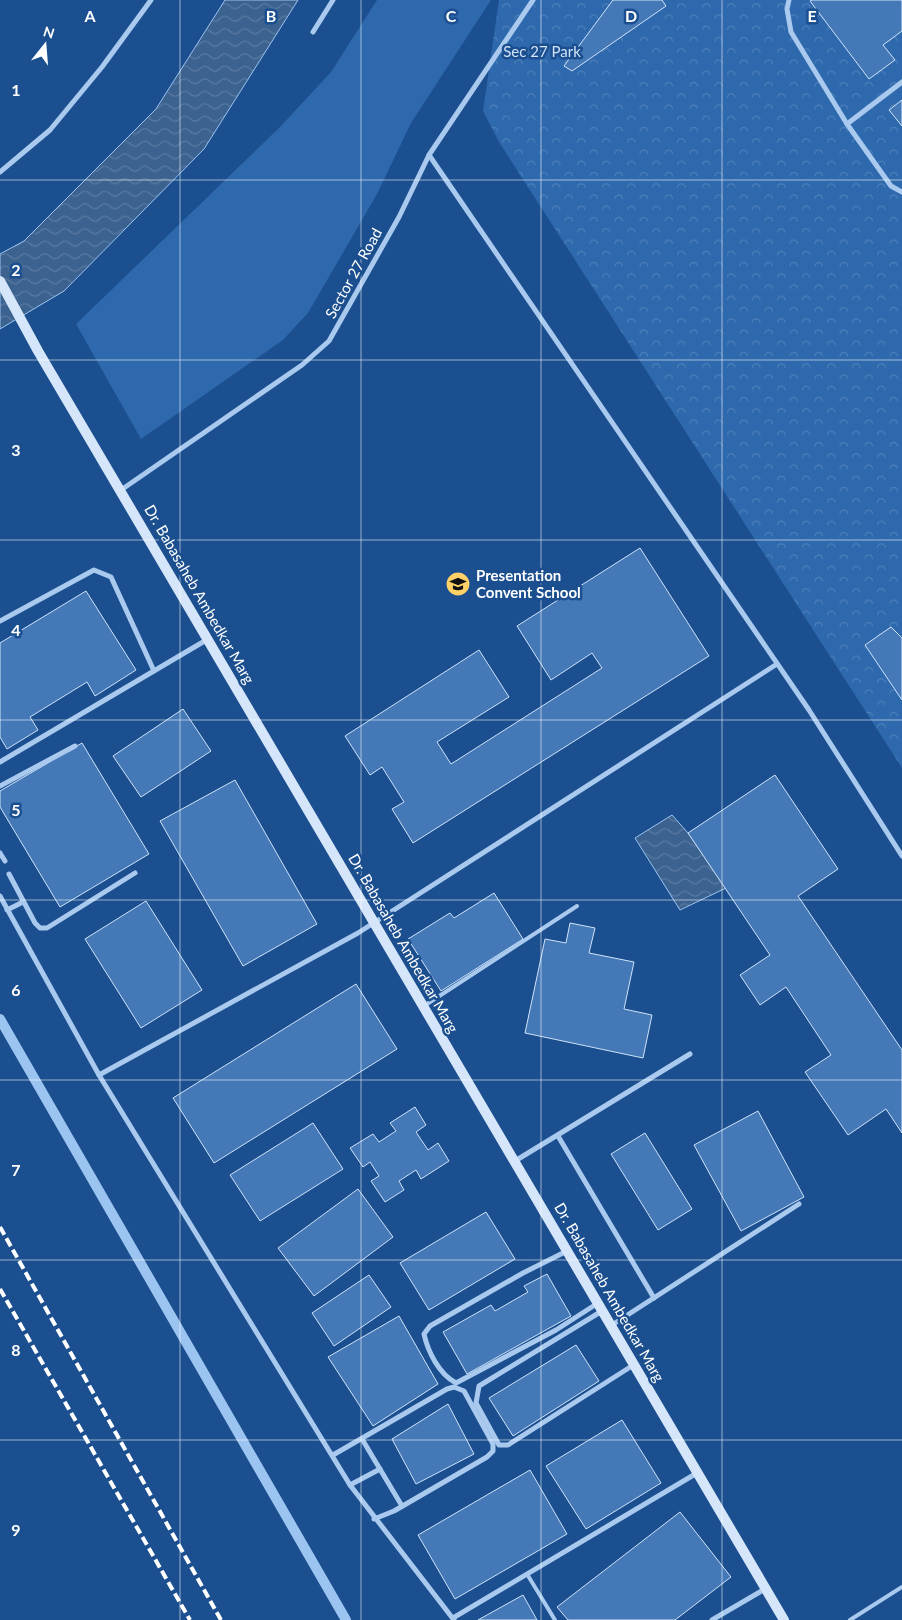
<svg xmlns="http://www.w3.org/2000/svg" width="902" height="1620" font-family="Lato,sans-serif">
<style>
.green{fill:#2e69ad}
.forest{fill:url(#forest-crowns)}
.water{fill:url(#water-waves);stroke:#9cc4f0}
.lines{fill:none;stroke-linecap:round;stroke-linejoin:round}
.stream{stroke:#9cc4f0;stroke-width:10}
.building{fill:#4478b7;stroke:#cfe3fa}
.lane{stroke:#a9c9ee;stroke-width:4}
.street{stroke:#a9c9ee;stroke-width:5}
.secondary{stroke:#d6e6fa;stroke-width:10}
.rail{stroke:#fff;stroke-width:4;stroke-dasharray:9 4;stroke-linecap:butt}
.grid{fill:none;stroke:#fff;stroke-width:1;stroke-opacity:0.55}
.labels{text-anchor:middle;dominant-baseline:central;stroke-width:5;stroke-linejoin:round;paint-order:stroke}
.park-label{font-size:15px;fill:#cfe3fa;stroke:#1b4f8f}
.street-label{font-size:15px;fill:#fff;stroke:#1b4f8f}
.poi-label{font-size:15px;font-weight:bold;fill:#fff;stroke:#1b4f8f;text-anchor:start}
.grid-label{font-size:16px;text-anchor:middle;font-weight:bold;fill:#fff;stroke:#1b4f8f;stroke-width:5;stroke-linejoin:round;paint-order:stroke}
</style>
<defs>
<pattern id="forest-crowns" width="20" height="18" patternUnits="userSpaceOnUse" patternTransform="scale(1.25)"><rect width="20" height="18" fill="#2e69ad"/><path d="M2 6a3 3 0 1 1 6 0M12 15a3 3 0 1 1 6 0" fill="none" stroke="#4d80b9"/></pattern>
<pattern id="water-waves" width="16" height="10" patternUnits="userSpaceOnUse" patternTransform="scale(1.25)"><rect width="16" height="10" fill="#3c6290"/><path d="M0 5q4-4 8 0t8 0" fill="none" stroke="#597aa1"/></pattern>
</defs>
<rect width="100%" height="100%" fill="#1b4f8f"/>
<path class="green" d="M 377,0 L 491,0 L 411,123 L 377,194 L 308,313 L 283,340 L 141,439 L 76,324 L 280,127 L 331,72 Z"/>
<path class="forest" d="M 499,0 L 902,0 L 902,768 L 499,142 L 483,111 Z"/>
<g class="water">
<path d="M 225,0 L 298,0 L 204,149 L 64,291 L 0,329 L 0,254 L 24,241 L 156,109 Z"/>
<path d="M 672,815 L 688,833 L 726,888 L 680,910 L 635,838 Z"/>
</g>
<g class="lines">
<path class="stream" d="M 0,1019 L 346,1620"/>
</g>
<g class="building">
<path d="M 613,0 L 662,0 L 666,6 L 572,71 L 564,66 Z"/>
<path d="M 812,0 L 902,0 L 902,31 L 883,45 L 895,60 L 869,79 L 810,1 Z"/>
<path d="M 902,100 L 902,126 L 889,110 Z"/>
<path d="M 640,548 L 709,656 L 413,843 L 392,809 L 404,802 L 382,767 L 370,775 L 345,736 L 479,650 L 509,697 L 437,742 L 451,764 L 602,668 L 592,653 L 551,680 L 517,626 Z"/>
<path d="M 86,591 L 136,670 L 95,696 L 87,682 L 30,717 L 38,730 L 7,749 L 0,737 L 0,643 Z"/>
<path d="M 891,627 L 902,638 L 902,700 L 865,645 Z"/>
<path d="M 183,709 L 211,751 L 141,797 L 113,756 Z"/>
<path d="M 82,743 L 149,854 L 60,907 L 0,807 L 0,791 Z"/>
<path d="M 775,775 L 838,869 L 798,896 L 902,1050 L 902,1133 L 886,1109 L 848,1135 L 805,1072 L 831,1055 L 786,987 L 760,1005 L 740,975 L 770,955 L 688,833 Z"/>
<path d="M 235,780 L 317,924 L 243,966 L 160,821 Z"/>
<path d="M 494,893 L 523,939 L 441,991 L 408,939 L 450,913 L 454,918 Z"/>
<path d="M 146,901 L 202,990 L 141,1028 L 85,939 Z"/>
<path d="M 570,923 L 595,928 L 589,953 L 634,962 L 624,1009 L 652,1015 L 643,1058 L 525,1033 L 545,939 L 566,943 Z"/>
<path d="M 356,984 L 397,1049 L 214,1163 L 173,1098 Z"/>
<path d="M 415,1107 L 426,1125 L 416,1132 L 428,1150 L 438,1143 L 449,1161 L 421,1179 L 416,1170 L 399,1181 L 404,1190 L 385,1202 L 371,1181 L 379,1176 L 370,1162 L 363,1167 L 350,1148 L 373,1134 L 379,1142 L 396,1131 L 390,1123 Z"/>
<path d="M 758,1111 L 804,1197 L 741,1231 L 694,1145 Z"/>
<path d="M 313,1123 L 343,1169 L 260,1221 L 230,1175 Z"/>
<path d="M 645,1133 L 692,1209 L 658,1230 L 611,1154 Z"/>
<path d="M 358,1189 L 393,1237 L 314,1296 L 278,1248 Z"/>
<path d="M 486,1212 L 515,1259 L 429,1310 L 400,1263 Z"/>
<path d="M 547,1274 L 571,1316 L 467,1374 L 443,1332 L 491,1305 L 495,1311 L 528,1292 L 524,1286 Z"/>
<path d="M 369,1275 L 391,1307 L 334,1346 L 312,1313 Z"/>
<path d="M 399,1316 L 438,1384 L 373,1426 L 328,1357 Z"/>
<path d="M 576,1345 L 599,1381 L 513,1436 L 489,1398 Z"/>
<path d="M 448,1404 L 474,1454 L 416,1484 L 392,1439 Z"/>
<path d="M 622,1420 L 661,1483 L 586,1529 L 546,1466 Z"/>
<path d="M 530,1470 L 567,1534 L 455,1599 L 418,1535 Z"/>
<path d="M 680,1512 L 731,1577 L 675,1620 L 568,1620 L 557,1607 Z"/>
<path d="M 523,1595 L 537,1620 L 478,1620 Z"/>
</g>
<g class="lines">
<g class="lane">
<path d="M 424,1006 L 577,906"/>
<path d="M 527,1574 L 555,1620"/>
<path d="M 850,1620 L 902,1587"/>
</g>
<g class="street">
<path d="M 789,0 L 787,9 L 791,32 L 847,124"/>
<path d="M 313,32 L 333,0"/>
<path d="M 902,82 L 847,124 L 891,186 L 902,192"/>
<path d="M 429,155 L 809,710 L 902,856"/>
<path d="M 0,172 L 50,130 L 102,67 L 151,0"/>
<path d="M 121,490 L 302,365 L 329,341 L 399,217 L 429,155 L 533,0"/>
<path d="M 0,621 L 94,570 L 111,577 L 154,671"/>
<path d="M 0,762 L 208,639"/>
<path d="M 0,786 L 75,746"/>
<path d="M 0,853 L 5,861"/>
<path d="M 9,874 L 35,923 L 40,928 L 47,928 L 135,873"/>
<path d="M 0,896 L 99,1075 L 350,1485 L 454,1620"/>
<path d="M 7,910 L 23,902"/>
<path d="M 99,1075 L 358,933 L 777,664"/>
<path d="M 558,1136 L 654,1298"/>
<path d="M 515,1161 L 690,1054"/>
<path d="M 567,1251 L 523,1273 L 430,1326 L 424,1334 C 428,1352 439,1374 456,1383 L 556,1330 L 598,1303"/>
<path d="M 602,1311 L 479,1386 L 476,1403 L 499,1445 L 508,1445 L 635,1364"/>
<path d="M 612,1325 L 799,1204"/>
<path d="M 362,1439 L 402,1506"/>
<path d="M 333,1455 L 447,1389 L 454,1387 L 464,1391 L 493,1444 L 493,1451 L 487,1457 L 394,1511 L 374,1519"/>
<path d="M 350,1485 L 380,1469"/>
<path d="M 453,1618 L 697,1473"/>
<path d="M 712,1620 L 765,1589"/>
</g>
<path class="secondary" d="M 0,281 L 38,351 L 784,1620"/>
<g class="rail">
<path d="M 0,1227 L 221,1620"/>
<path d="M 0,1289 L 190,1620"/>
</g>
</g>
<path class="grid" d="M 180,0 L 180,1620M 361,0 L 361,1620M 541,0 L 541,1620M 722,0 L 722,1620M 0,180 L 902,180M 0,360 L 902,360M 0,540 L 902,540M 0,720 L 902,720M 0,900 L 902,900M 0,1080 L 902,1080M 0,1260 L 902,1260M 0,1440 L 902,1440"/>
<defs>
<symbol id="school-disc" viewBox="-11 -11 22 22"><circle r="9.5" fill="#ffd166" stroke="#1b4f8f"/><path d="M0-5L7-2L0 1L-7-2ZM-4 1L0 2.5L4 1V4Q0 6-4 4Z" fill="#111"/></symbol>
</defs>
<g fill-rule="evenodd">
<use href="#school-disc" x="444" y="570" width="28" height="28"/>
</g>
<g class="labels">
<g class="park-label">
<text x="542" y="51">Sec 27 Park</text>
</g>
<g class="street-label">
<text transform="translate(353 273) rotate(-61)">Sector 27 Road</text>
<text transform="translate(200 594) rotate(60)">Dr. Babasaheb Ambedkar Marg</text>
<text transform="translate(404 943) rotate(60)">Dr. Babasaheb Ambedkar Marg</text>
<text transform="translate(610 1292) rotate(60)">Dr. Babasaheb Ambedkar Marg</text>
</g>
<g class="poi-label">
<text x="476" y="575">Presentation<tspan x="476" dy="17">Convent School</tspan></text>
</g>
</g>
<g class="grid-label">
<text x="90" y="22">A</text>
<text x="271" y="22">B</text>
<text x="451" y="22">C</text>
<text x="631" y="22">D</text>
<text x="812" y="22">E</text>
<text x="16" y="96">1</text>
<text x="16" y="276">2</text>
<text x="16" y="456">3</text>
<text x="16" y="636">4</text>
<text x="16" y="816">5</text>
<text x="16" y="996">6</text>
<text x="16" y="1176">7</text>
<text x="16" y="1356">8</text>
<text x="16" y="1536">9</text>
</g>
<g transform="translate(45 45) rotate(17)" stroke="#1b4f8f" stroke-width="4" paint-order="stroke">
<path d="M0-4L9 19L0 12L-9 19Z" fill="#ffffff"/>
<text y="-8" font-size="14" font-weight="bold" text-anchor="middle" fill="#ffffff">N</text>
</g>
</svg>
